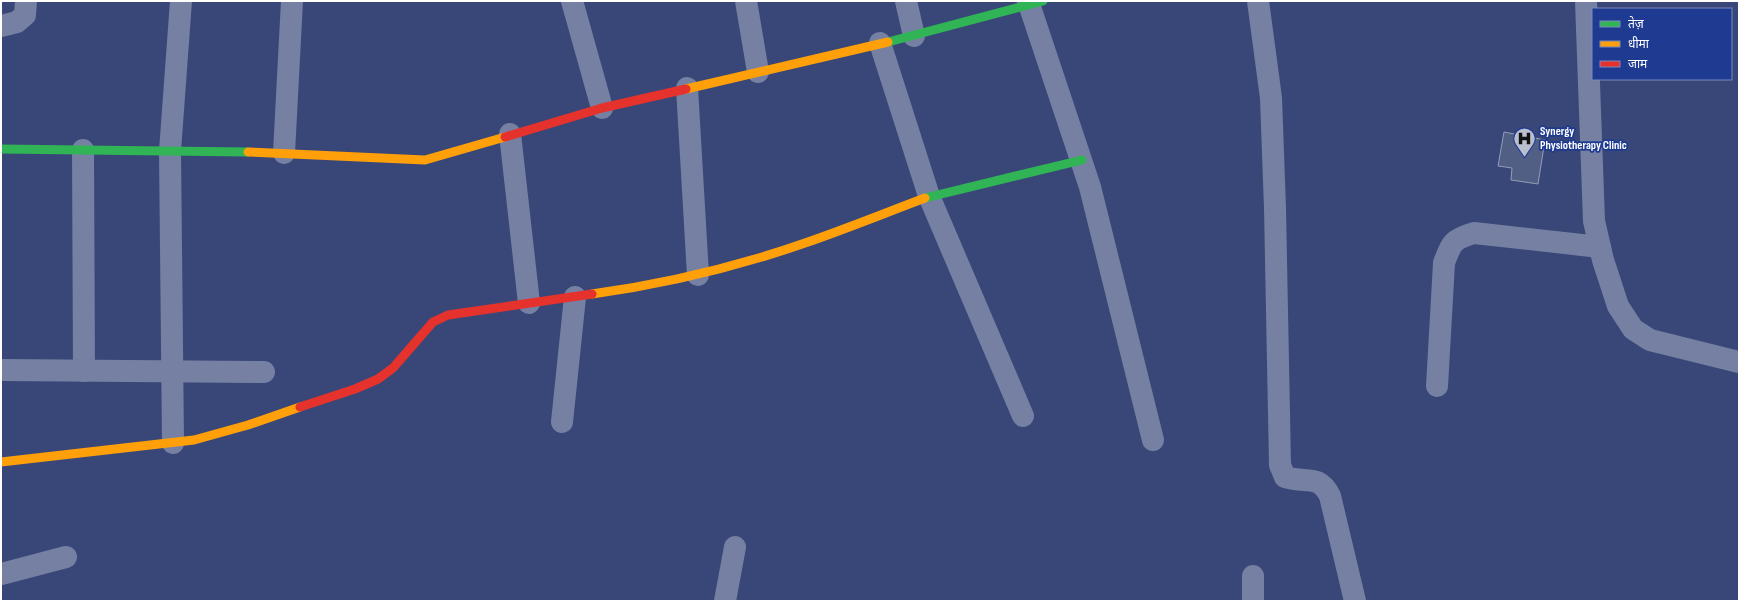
<svg xmlns="http://www.w3.org/2000/svg" width="1740" height="602" font-family="'Sofia Sans Condensed','Noto Sans Devanagari',sans-serif">
<style>
.building{fill:#525f85;stroke:#949db8}
.lines{fill:none;stroke-linecap:round;stroke-linejoin:round}
.street{stroke:#7580a2;stroke-width:22}
.fast{stroke:#30b455;stroke-width:9}
.slow{stroke:#ff9f0a;stroke-width:9}
.jam{stroke:#e5322d;stroke-width:9}
.labels{text-anchor:middle;dominant-baseline:central;stroke-width:3.5;stroke-linejoin:round;paint-order:stroke}
.poi-label{font-size:12px;font-weight:bold;fill:#fff;stroke:#1e3a91;text-anchor:start}
</style>
<rect width="100%" height="100%" fill="#384777"/>
<path class="building" d="M 1504,132 L 1545,140 L 1538,184 L 1511,180 L 1512,168 L 1498,166 Z"/>
<g class="lines">
<g class="street">
<path d="M 572,1 L 602,108"/>
<path d="M 746,1 L 758,72"/>
<path d="M 906,1 L 914,36"/>
<path d="M 1028,1 L 1090,187 L 1153,440"/>
<path d="M 1258,1 L 1271,98 L 1275,208 L 1280,465 L 1285,477 C 1307,484 1318,473 1330,496 L 1355,601"/>
<path d="M 1586,1 L 1594,221 L 1603,260 L 1618,306 L 1633,329 L 1650,340 L 1739,362"/>
<path d="M 1,26 L 17,22 L 25,15 L 26,1"/>
<path d="M 880,43 L 929,196 L 1023,416"/>
<path d="M 687,88 L 698,275"/>
<path d="M 510,134 L 529,303"/>
<path d="M 83,150 L 84,371"/>
<path d="M 284,153 L 292,1"/>
<path d="M 1,370 L 264,372"/>
<path d="M 1437,386 L 1444,263 C 1451,243 1453,239 1474,233 L 1600,247"/>
<path d="M 562,422 L 575,297"/>
<path d="M 173,443 L 170,151 L 181,1"/>
<path d="M 1,574 L 66,557"/>
<path d="M 725,601 L 735,547"/>
<path d="M 1253,601 L 1253,576"/>
</g>
<g class="fast">
<path d="M 888,42 L 1043,1"/>
<path d="M 1,149 L 248,152"/>
<path d="M 925,198 L 1082,160"/>
</g>
<g class="slow">
<path d="M 686,89 L 888,42"/>
<path d="M 248,152 L 425,160 L 505,137"/>
<path d="M 592,294 C 665,284 736,267 805,243 C 846,229 885,213 925,198"/>
<path d="M 1,462 L 194,440 L 248,425 L 300,407"/>
</g>
<g class="jam">
<path d="M 505,137 L 602,108 L 686,89"/>
<path d="M 300,407 L 355,389 L 378,379 L 393,368 L 433,322 L 448,315 L 592,294"/>
</g>
</g>
<defs>
<symbol id="hospital-pin" viewBox="-11 -11 22 30"><path d="M0 17L-7.5 6A9.5 9.5 0 1 1 7.5 6Z" fill="#b9bfcf" stroke="#1e3a91"/><path d="M-5-5h3v3.5h4V-5h3V5h-3V1.5h-4V5h-3Z" fill="#111"/></symbol>
</defs>
<g fill-rule="evenodd">
<use href="#hospital-pin" x="1512" y="126" width="25" height="34"/>
</g>
<g class="labels">
<g class="poi-label">
<text x="1540" y="131">Synergy<tspan x="1540" dy="14">Physiotherapy Clinic</tspan></text>
</g>
</g>
<rect width="1740" height="602" fill="none" stroke="#ffffff" stroke-width="4"/>
<rect x="1592" y="8" width="140" height="72" fill="#1e3a91" stroke="#7889bd"/>
<rect x="1600" y="21" width="20" height="6" fill="#30b455" stroke="#7889bd"/>
<text x="1628" y="28" font-size="12" fill="#ffffff">तेज़</text>
<rect x="1600" y="41" width="20" height="6" fill="#ff9f0a" stroke="#7889bd"/>
<text x="1628" y="48" font-size="12" fill="#ffffff">धीमा</text>
<rect x="1600" y="61" width="20" height="6" fill="#e5322d" stroke="#7889bd"/>
<text x="1628" y="68" font-size="12" fill="#ffffff">जाम</text>
</svg>
